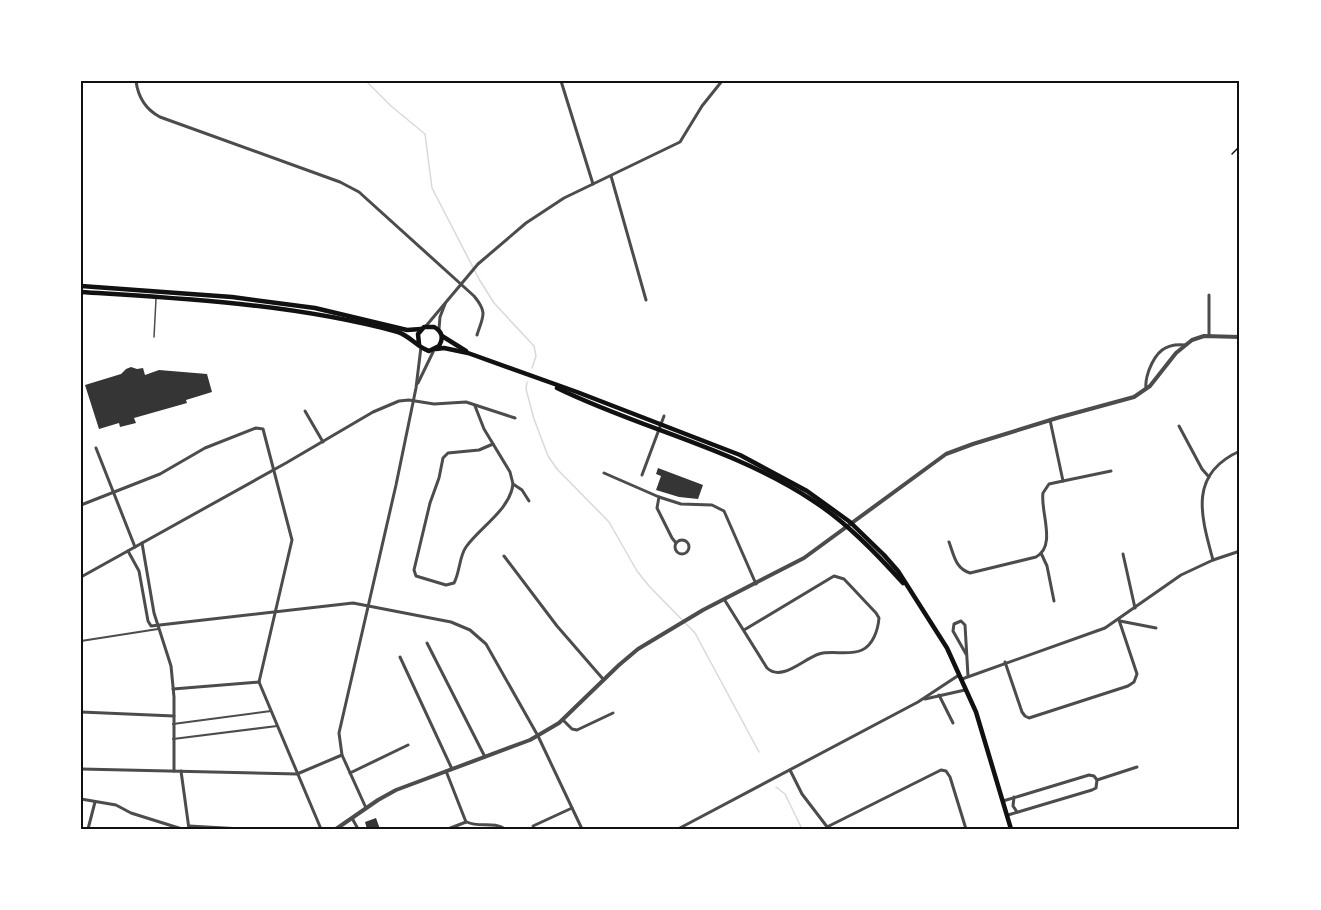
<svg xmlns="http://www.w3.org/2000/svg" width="1321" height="910" font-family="'Work Sans',sans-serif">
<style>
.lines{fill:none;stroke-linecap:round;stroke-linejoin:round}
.stream{stroke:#d9d9d9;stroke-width:1.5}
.building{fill:#353535}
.path{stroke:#111;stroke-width:1.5}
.service{stroke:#4c4c4c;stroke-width:1.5}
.pedestrian{stroke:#4c4c4c;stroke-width:2}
.minor{stroke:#4c4c4c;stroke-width:3}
.tertiary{stroke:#4c4c4c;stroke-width:4}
.primary{stroke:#111;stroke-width:4.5}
.neatline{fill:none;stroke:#111;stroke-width:2}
</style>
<rect width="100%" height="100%" fill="#fff"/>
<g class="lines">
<g class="stream">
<path d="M 366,81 L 391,106 L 425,134 L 432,188 L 479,279 L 494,303 L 534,346 L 536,356 L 532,368"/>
<path d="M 527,382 L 526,389 L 534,419 L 548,456 L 557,469 L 609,522 L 637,571 L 649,586 L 695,633 L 759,752"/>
<path d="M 776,787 L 785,794 L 802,829"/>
</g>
</g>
<g class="building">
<path d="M 131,367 L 137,369 L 143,368 L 145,375 L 159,370 L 207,374 L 212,392 L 186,400 L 187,403 L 134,418 L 136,423 L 120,427 L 119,423 L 99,429 L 85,385 L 121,374 L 126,369 Z"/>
<path d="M 658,468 L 703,485 L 698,499 L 679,497 L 656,490 L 661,476 L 656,474 Z"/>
<path d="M 376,818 L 380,829 L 367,829 L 365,822 Z"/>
</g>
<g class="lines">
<path class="path" d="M 1232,154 L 1240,146"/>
<path class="service" d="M 154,337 L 156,299"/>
<g class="pedestrian">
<path d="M 81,641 L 158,629"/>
<path d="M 173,724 L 271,711"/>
<path d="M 173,739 L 277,726"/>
</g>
<g class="minor">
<path d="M 136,81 C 138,97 145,109 160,117 L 340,182 L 359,192 L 474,296 C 488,313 483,316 477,335"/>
<path d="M 561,81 L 593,184"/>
<path d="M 611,176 L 646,300"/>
<path d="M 1209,295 L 1209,336"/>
<path d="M 426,326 L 478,264 L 526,223 L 564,198 L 680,142 L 702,106 L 722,81"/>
<path d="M 439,329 L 440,317 L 445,304"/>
<path d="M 418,383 L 434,350"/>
<path d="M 1146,389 C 1145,381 1147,376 1149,370 C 1156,352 1165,343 1185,345"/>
<path d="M 475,406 L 484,429 L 510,472 L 513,484 L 522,490 L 529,501"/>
<path d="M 305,411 L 323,442"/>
<path d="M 1179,426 L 1202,469 L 1209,477"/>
<path d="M 493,444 L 479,450 L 448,453 L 443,458 L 439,478 L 430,503 L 414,570 L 416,576 L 446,585 L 454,583 C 460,572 459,557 466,547 C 480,527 510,510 513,484"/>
<path d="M 96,448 L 135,547"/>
<path d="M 604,473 L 659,497 L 657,508 L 672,538 L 676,543"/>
<path d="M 642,475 L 664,416"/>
<path d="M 1063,481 L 1111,471"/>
<path d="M 659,497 L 681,504 L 712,505 L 724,511 L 756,584"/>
<path d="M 81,505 L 160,474 L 205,448 L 256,428 L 263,429 L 292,540 L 259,682"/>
<circle cx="682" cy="547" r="7"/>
<path d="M 949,542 C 954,555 955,568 970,573 L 1036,557 C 1057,546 1040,511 1043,493 L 1049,484 L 1063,481 L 1050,420"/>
<path d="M 142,543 L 154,613 L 171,666 L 174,697 L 174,771"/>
<path d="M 128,551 L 139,571 L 148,621 L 151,626 L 353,603 L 451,622 L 470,630 L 486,644 L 538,736 L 582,829"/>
<path d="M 1041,553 L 1047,566 L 1054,601"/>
<path d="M 1123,554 L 1135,608"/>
<path d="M 504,556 L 557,626 L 603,679"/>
<path d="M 1213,560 C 1201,516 1188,474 1240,451"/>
<path d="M 81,577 L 286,463 L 373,412 L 399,401 L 409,400 L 434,404 L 466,402 L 515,418"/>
<path d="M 724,599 L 767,668 C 782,682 803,659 819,654 C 832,650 849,656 862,650 C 873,645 878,630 879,618 L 876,613 L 844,579 L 834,576 L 744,630"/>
<path d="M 1120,621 L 1156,628"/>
<path d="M 427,643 L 485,757"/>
<path d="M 966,654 L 953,631 L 954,624 L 961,621 L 965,625 L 968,676"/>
<path d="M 400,657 L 452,769"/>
<path d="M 1005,662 L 1022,712 L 1025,716 L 1029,718 L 1128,686 L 1134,682 L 1137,674 L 1119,620"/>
<path d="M 962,679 L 1105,628 L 1181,575 L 1213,560 L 1240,551"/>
<path d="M 259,682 L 321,829"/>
<path d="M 173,689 L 259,682"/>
<path d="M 939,695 L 953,723"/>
<path d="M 925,699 L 965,690"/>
<path d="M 81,712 L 174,716"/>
<path d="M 563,720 L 572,729 L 577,730 L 613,713"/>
<path d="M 81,769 L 297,774 L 342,755"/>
<path d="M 790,770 L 802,794 L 828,828"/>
<path d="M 181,771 L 189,829"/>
<path d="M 446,771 L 466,822"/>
<path d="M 350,773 L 408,745"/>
<path d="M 1097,780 L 1137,767"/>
<path d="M 1014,797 L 1013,806 L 1017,812"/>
<path d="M 81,799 L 116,805 L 131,813 L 182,829"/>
<path d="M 1003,801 L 1089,775 L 1094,776 L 1097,780 L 1096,788 L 1092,790 L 1008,815"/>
<path d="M 366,808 L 342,755 L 339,733 L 396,485 L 416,388 L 421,347"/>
<path d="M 352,818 L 358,829"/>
<path d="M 467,822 C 479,828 494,821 505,829"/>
<path d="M 189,826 L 242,829"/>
<path d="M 533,826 L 572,808"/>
<path d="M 827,827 L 941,770 L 946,771 L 950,777 L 966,829"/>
<path d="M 88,829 L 95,802"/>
<path d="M 448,829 L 466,822"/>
<path d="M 678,829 L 918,702 L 959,675"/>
</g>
<path class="tertiary" d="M 336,829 L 378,800 L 396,790 L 530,740 L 559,723 L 619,665 L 638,649 L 703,610 L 804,558 L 946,454 L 973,444 L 1057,418 L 1134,397 L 1150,386 L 1176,353 L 1192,340 L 1204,336 L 1240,337"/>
<g class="primary">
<path d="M 81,286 L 232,297 L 315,308 L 407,330 L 421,329"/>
<path d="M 81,292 C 188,299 294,304 398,332 C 410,336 417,347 429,351 L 439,346 C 444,338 442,331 434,327 L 424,327 L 418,334 L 419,344"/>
<path d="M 442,336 L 466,351"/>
<path d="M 436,349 L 444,348 L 468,353 L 577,392 L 740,455 L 807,491 L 850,522 L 884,555 L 898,571 L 947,648 L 976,712 L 1011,829"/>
<path d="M 557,388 C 641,429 733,448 812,500 C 846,522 876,553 903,583"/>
</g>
</g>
<rect width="1321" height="910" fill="none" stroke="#ffffff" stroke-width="165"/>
<rect x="82" y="82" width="1156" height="746" class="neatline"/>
</svg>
